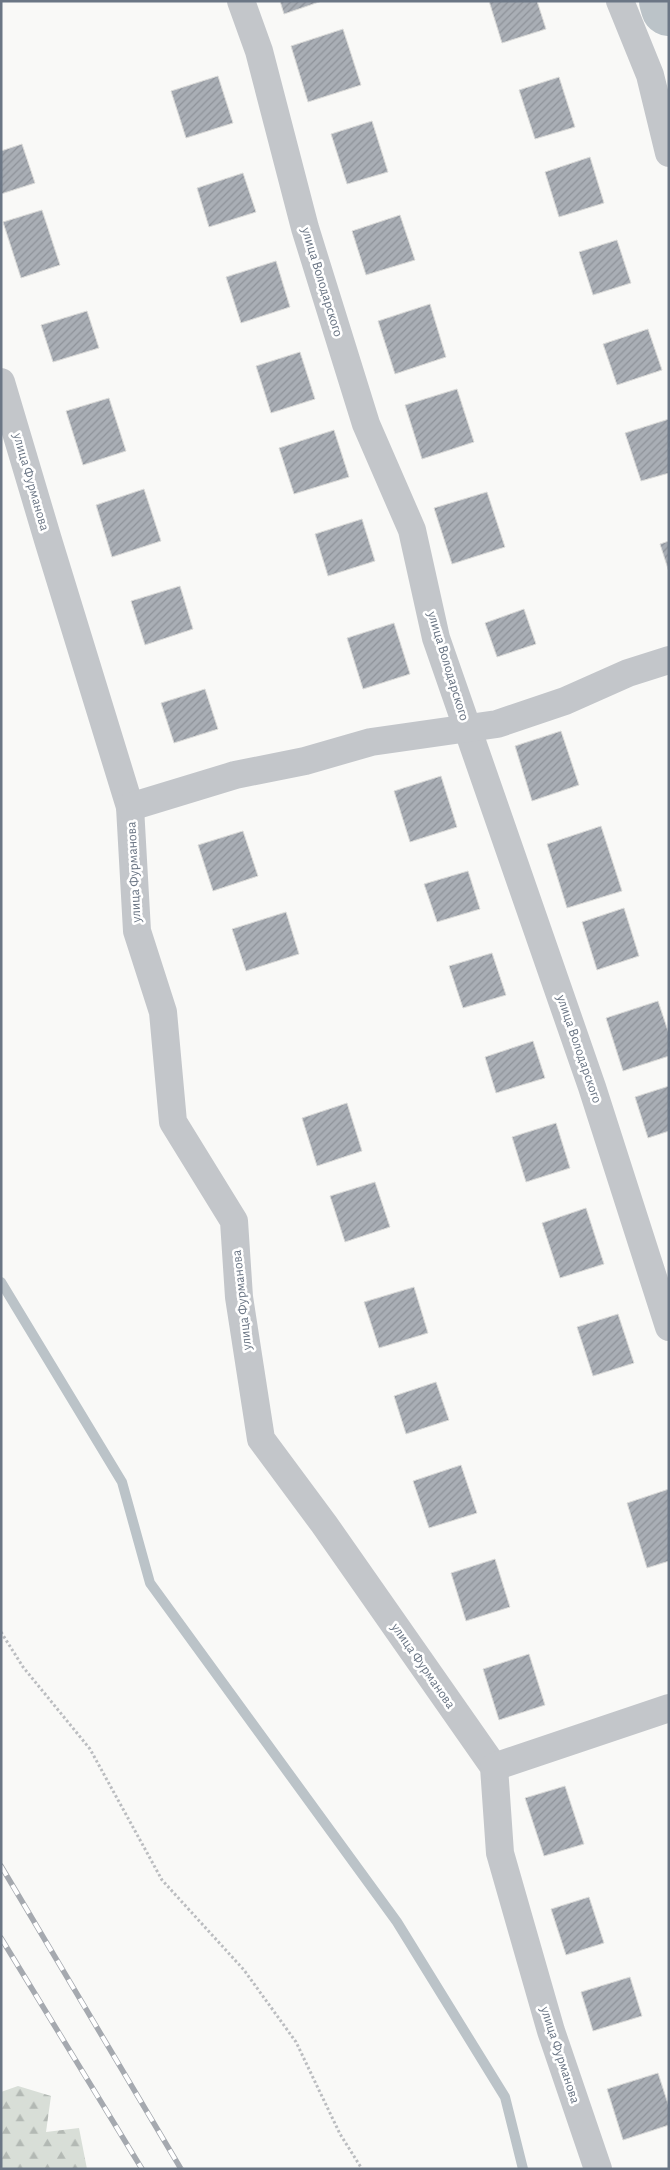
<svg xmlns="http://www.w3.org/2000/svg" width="670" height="2170" font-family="'Alegreya Sans',sans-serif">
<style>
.forest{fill:url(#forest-firs)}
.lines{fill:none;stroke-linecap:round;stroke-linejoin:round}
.stream{stroke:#bbc3c8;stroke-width:10}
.river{stroke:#bbc3c8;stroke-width:56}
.building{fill:url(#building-hatch);stroke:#dbdbd9}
.path{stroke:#bbbdc0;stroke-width:3;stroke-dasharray:2.5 2.5;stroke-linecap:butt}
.minor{stroke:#c3c6ca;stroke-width:28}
.rail-casing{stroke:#a5a9af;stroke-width:5.5}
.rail{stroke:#fff;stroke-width:4;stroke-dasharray:11;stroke-linecap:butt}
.labels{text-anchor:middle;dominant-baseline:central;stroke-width:5;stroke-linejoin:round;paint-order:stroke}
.street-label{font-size:14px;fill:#6b7685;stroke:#fff}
</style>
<defs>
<pattern id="forest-firs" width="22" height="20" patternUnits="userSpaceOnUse" patternTransform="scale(1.25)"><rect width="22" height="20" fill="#d8ded7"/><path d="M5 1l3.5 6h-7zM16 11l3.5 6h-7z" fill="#b3b9b4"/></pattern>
<pattern id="building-hatch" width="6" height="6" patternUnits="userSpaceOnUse" patternTransform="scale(1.25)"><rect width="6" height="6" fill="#a9aeb5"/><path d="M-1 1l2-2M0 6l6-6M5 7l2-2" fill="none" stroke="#8e9299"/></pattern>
</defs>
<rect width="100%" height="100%" fill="#f9f9f7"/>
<path class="forest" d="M 18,2086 L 51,2096 L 46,2132 L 79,2128 L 87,2169 L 1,2169 L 1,2092 Z"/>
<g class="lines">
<path class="stream" d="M 1,1282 L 122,1482 L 150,1583 L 397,1922 L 505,2097 L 523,2169"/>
<path class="river" d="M 667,1 L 669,8"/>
</g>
<g class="building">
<path d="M 280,1 L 322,1 L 284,14 Z"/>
<path d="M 489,1 L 537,1 L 546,29 L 502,43 Z"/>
<path d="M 343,29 L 361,85 L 308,102 L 291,46 Z"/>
<path d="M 218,76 L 233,123 L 186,138 L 171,91 Z"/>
<path d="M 559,77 L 575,127 L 535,139 L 519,90 Z"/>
<path d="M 372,121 L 388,172 L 347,184 L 331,134 Z"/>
<path d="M 22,144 L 35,183 L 1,194 L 1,151 Z"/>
<path d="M 590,157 L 604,203 L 559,217 L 545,172 Z"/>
<path d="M 243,173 L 256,212 L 209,227 L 197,188 Z"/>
<path d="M 42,210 L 60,265 L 21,278 L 3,222 Z"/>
<path d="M 400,215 L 415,260 L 366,275 L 352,231 Z"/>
<path d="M 617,240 L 631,283 L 593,295 L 579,252 Z"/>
<path d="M 276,261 L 290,307 L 241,323 L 226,277 Z"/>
<path d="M 430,304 L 446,357 L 395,374 L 378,321 Z"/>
<path d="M 87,311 L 99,348 L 53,362 L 41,325 Z"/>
<path d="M 648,329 L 662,370 L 617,385 L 603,344 Z"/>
<path d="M 300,352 L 315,399 L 271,413 L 256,366 Z"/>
<path d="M 457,389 L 474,442 L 422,459 L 405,405 Z"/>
<path d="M 109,398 L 126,451 L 83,465 L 66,411 Z"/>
<path d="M 669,419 L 669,473 L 641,481 L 625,433 Z"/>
<path d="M 334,430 L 349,477 L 294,494 L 279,448 Z"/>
<path d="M 144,489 L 161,541 L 112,557 L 96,505 Z"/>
<path d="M 487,492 L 505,547 L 452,564 L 434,508 Z"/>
<path d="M 362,519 L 375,561 L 328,576 L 315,534 Z"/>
<path d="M 669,541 L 669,572 L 660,544 Z"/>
<path d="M 180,586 L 193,629 L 145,645 L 131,601 Z"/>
<path d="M 524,609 L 536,644 L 497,657 L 485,623 Z"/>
<path d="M 394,623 L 410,674 L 363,689 L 347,638 Z"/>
<path d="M 205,689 L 218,729 L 174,743 L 161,703 Z"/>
<path d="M 561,731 L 579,785 L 532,801 L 515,746 Z"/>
<path d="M 441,776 L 457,827 L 410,842 L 394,791 Z"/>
<path d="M 601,826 L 622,891 L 567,908 L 547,844 Z"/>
<path d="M 243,831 L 258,876 L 213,891 L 198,845 Z"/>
<path d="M 468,871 L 480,909 L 437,922 L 424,884 Z"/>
<path d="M 624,908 L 639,956 L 597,970 L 582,922 Z"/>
<path d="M 286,912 L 299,954 L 246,971 L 232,929 Z"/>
<path d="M 492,953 L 506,995 L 463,1008 L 449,966 Z"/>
<path d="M 658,1001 L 669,1034 L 669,1056 L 623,1071 L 606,1018 Z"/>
<path d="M 533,1041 L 545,1078 L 496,1093 L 485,1057 Z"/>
<path d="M 669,1086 L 669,1131 L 648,1138 L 635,1097 Z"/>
<path d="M 347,1103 L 362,1151 L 317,1166 L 302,1118 Z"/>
<path d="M 556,1123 L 570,1168 L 526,1182 L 512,1137 Z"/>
<path d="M 375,1182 L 390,1227 L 345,1242 L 330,1196 Z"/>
<path d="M 586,1208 L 604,1264 L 560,1278 L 542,1223 Z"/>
<path d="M 414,1287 L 428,1333 L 379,1348 L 364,1302 Z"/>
<path d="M 618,1314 L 634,1363 L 593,1376 L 577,1327 Z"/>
<path d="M 436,1382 L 449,1420 L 406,1434 L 394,1396 Z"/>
<path d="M 461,1465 L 477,1513 L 429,1528 L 413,1481 Z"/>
<path d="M 669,1489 L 669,1561 L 647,1568 L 627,1503 Z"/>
<path d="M 495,1559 L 510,1607 L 466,1621 L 451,1573 Z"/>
<path d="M 529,1654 L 545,1705 L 499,1720 L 483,1669 Z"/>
<path d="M 565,1786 L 584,1844 L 544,1856 L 525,1798 Z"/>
<path d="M 589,1897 L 604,1943 L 566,1955 L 551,1909 Z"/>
<path d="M 630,1977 L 642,2016 L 593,2031 L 581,1992 Z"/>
<path d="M 658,2073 L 669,2107 L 669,2125 L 623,2140 L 607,2089 Z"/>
</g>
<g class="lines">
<path class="path" d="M 1,1632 L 23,1667 L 90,1749 L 162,1880 L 244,1970 L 296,2042 L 340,2134 L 362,2169"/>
<g class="minor">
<path d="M 241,1 L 259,51 L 305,228 L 366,424 L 412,530 L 436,638 L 592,1087 L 669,1327"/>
<path d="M 620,1 L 650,75 L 669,153"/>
<path d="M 1,382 L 48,540 L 130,807 L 137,931 L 163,1012 L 173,1122 L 234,1221 L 239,1297 L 261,1439 L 324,1524 L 494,1767 L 500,1853 L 551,2031 L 598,2169"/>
<path d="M 130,807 L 235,775 L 305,761 L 371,742 L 497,724 L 565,701 L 628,673 L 669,660"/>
<path d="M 494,1767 L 669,1708"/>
</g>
<defs>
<g id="rail">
<path d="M 1,1866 L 181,2169"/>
<path d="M 1,1938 L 142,2169"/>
</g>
</defs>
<use href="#rail" class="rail-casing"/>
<use href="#rail" class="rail"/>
</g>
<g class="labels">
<g class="street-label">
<text transform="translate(322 282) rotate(73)">улица Володарского</text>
<text transform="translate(31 482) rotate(74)">улица Фурманова</text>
<text transform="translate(448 666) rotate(73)">улица Володарского</text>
<text transform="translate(134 872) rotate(-93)">улица Фурманова</text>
<text transform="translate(579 1049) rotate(71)">улица Володарского</text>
<text transform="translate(242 1300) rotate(-96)">улица Фурманова</text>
<text transform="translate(423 1666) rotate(55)">улица Фурманова</text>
<text transform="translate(560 2055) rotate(72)">улица Фурманова</text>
</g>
</g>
<rect width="670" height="2170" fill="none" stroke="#6b7685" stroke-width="5"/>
</svg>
